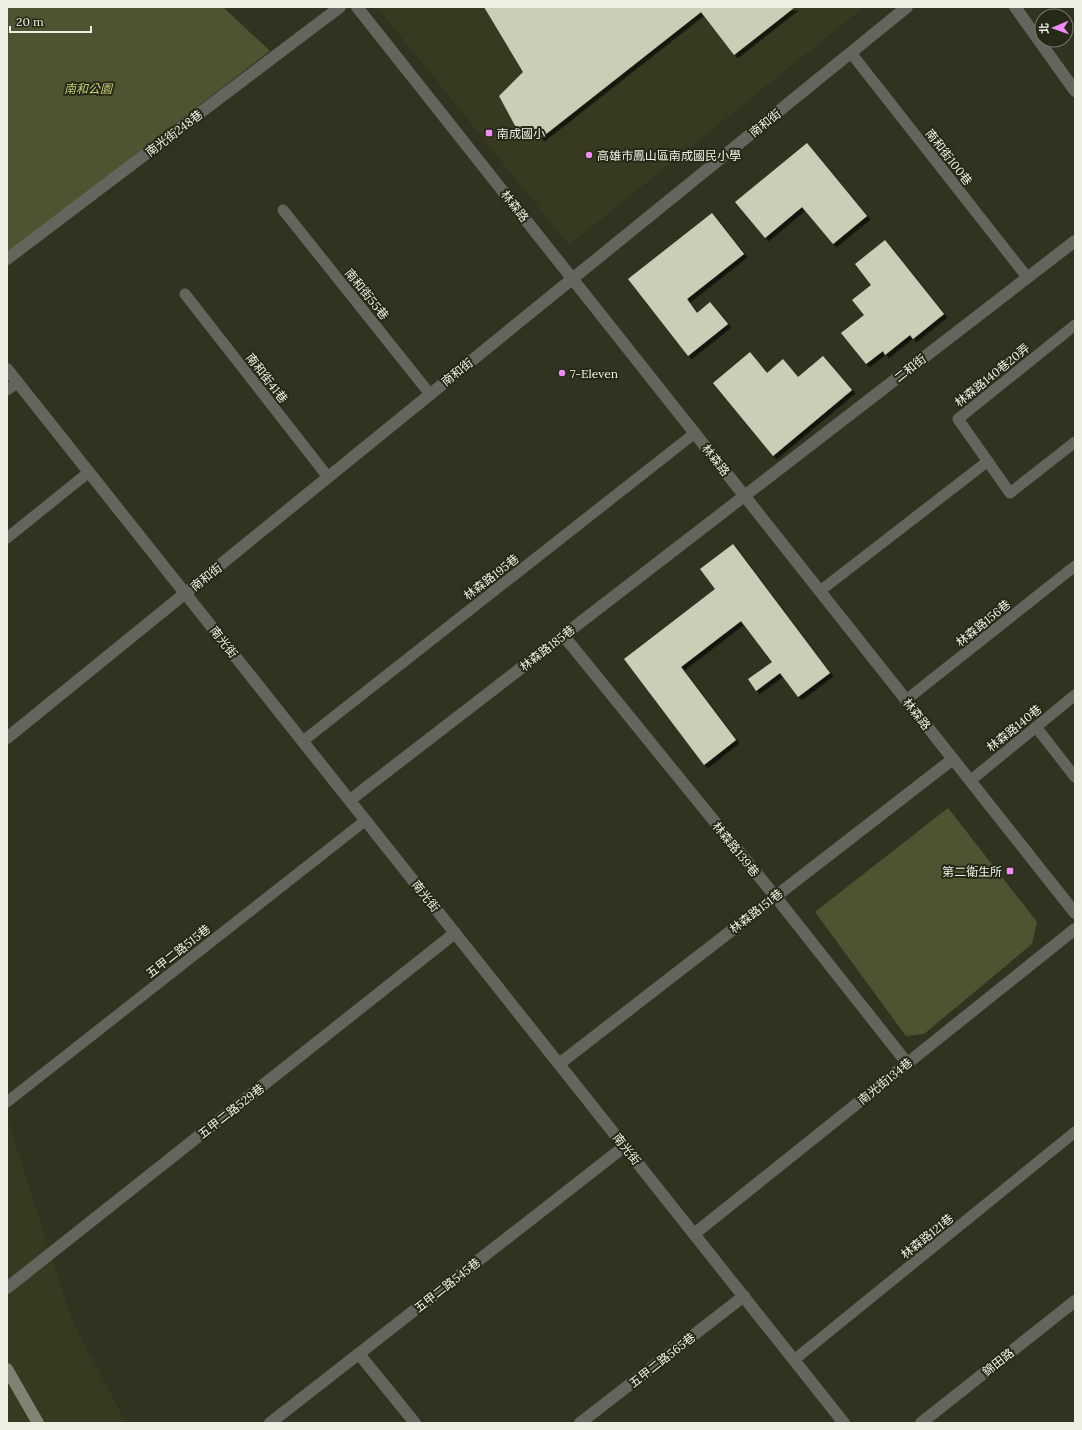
<svg xmlns="http://www.w3.org/2000/svg" width="1082" height="1430" font-family="Lora,'Noto Sans TC',serif">
<style>
.built{fill:#373a20}
.green{fill:#505332}
.building{fill:#caceb6;filter:url(#shadow)}
.lines{fill:none;stroke-linecap:round;stroke-linejoin:round}
.lane{stroke:#64655c;stroke-width:11}
.street{stroke:#64655c;stroke-width:12}
.secondary{stroke:#808273;stroke-width:12}
.poi-dot{fill:#ee8cf8;stroke:#272917;stroke-width:1.5}
.labels{text-anchor:middle;dominant-baseline:central;stroke-width:4;stroke-linejoin:round;paint-order:stroke}
.park-label{font-size:12px;font-style:italic;fill:#c4cc7c;stroke:#272917}
.street-label{font-size:12px;fill:#edefe3;stroke:#272917}
.poi-label{font-size:12px;fill:#edefe3;stroke:#272917;text-anchor:start}
</style>
<defs>
<filter id="shadow"><feDropShadow dx="3.5" dy="3.5" stdDeviation="0" flood-color="#0009"/></filter>
</defs>
<rect width="100%" height="100%" fill="#313321"/>
<g class="built">
<path d="M 377,7 L 864,7 L 569,245 Z"/>
<path d="M 7,1118 L 71,1318 L 126,1423 L 7,1423 Z"/>
</g>
<g class="green">
<path d="M 7,7 L 223,7 L 270,51 L 7,253 Z"/>
<path d="M 948,808 L 1037,922 L 1032,944 L 924,1034 L 906,1036 L 815,912 Z"/>
</g>
<g class="building">
<path d="M 484,7 L 795,7 L 734,55 L 701,12 L 541,138 L 533,129 L 519,133 L 499,96 L 523,72 Z"/>
<path d="M 807,143 L 867,216 L 833,244 L 802,207 L 765,238 L 735,202 Z"/>
<path d="M 712,213 L 744,254 L 687,299 L 697,313 L 710,302 L 728,324 L 688,356 L 628,279 Z"/>
<path d="M 885,240 L 944,314 L 913,339 L 910,335 L 885,355 L 883,351 L 866,364 L 841,333 L 864,315 L 852,300 L 871,285 L 855,264 Z"/>
<path d="M 750,352 L 767,373 L 783,359 L 798,377 L 823,356 L 852,390 L 773,456 L 713,383 Z"/>
<path d="M 733,544 L 830,673 L 798,697 L 780,673 L 756,691 L 748,679 L 772,662 L 741,621 L 681,667 L 736,740 L 704,765 L 624,659 L 715,589 L 700,569 Z"/>
</g>
<g class="lines">
<g class="lane">
<path d="M 851,53 L 1027,277"/>
<path d="M 283,210 L 430,394"/>
<path d="M 185,294 L 328,477"/>
<path d="M 1075,325 L 958,419 L 1010,493 L 1075,442"/>
<path d="M 7,390 L 18,382"/>
<path d="M 7,538 L 89,472"/>
<path d="M 820,591 L 988,461"/>
<path d="M 906,700 L 1075,566"/>
<path d="M 1036,727 L 1075,777"/>
<path d="M 303,741 L 695,433"/>
<path d="M 970,781 L 1075,695"/>
<path d="M 7,1102 L 366,820"/>
<path d="M 794,1360 L 1075,1132"/>
</g>
<g class="street">
<path d="M 357,7 L 1075,913"/>
<path d="M 1015,7 L 1075,91"/>
<path d="M 7,259 L 340,7"/>
<path d="M 7,369 L 844,1423"/>
<path d="M 563,635 L 775,896 L 907,1063"/>
<path d="M 7,738 L 907,7"/>
<path d="M 350,800 L 1075,241"/>
<path d="M 559,1064 L 953,759"/>
<path d="M 694,1234 L 1075,929"/>
<path d="M 7,1288 L 455,933"/>
<path d="M 359,1354 L 415,1423"/>
<path d="M 270,1423 L 625,1146"/>
<path d="M 580,1423 L 744,1296"/>
<path d="M 921,1423 L 1075,1301"/>
</g>
<path class="secondary" d="M 7,1369 L 38,1423"/>
</g>
<g class="poi-dot">
<rect x="485" y="129" width="8" height="8" rx="2"/>
<circle cx="589" cy="155" r="4"/>
<circle cx="562" cy="373" r="4"/>
<rect x="1006" y="867" width="8" height="8" rx="2"/>
</g>
<g class="labels">
<g class="park-label">
<text x="88" y="88">南和公園</text>
</g>
<g class="street-label">
<text transform="translate(765 123) rotate(-39)">南和街</text>
<text transform="translate(174 133) rotate(-37)">南光街248巷</text>
<text transform="translate(949 157) rotate(52)">南和街100巷</text>
<text transform="translate(515 206) rotate(52)">林森路</text>
<text transform="translate(367 294) rotate(51)">南和街55巷</text>
<text transform="translate(910 368) rotate(-38)">二和街</text>
<text transform="translate(457 372) rotate(-39)">南和街</text>
<text transform="translate(992 375) rotate(-39)">林森路140巷20弄</text>
<text transform="translate(267 378) rotate(52)">南和街41巷</text>
<text transform="translate(716 460) rotate(52)">林森路</text>
<text transform="translate(206 577) rotate(-39)">南和街</text>
<text transform="translate(491 577) rotate(-38)">林森路195巷</text>
<text transform="translate(983 623) rotate(-39)">林森路156巷</text>
<text transform="translate(224 642) rotate(52)">南光街</text>
<text transform="translate(547 648) rotate(-38)">林森路185巷</text>
<text transform="translate(917 714) rotate(52)">林森路</text>
<text transform="translate(1014 728) rotate(-39)">林森路140巷</text>
<text transform="translate(736 849) rotate(51)">林森路139巷</text>
<text transform="translate(426 896) rotate(52)">南光街</text>
<text transform="translate(756 911) rotate(-38)">林森路151巷</text>
<text transform="translate(178 951) rotate(-38)">五甲二路515巷</text>
<text transform="translate(885 1081) rotate(-39)">南光街134巷</text>
<text transform="translate(231 1111) rotate(-38)">五甲二路529巷</text>
<text transform="translate(627 1149) rotate(52)">南光街</text>
<text transform="translate(927 1236) rotate(-39)">林森路121巷</text>
<text transform="translate(447 1285) rotate(-38)">五甲二路545巷</text>
<text transform="translate(662 1360) rotate(-38)">五甲二路565巷</text>
<text transform="translate(998 1362) rotate(-38)">錦田路</text>
</g>
<g class="poi-label">
<text x="497" y="133">南成國小</text>
<text x="597" y="155">高雄市鳳山區南成國民小學</text>
<text x="570" y="373">7-Eleven</text>
<text x="1002" y="871" text-anchor="end">第二衛生所</text>
</g>
</g>
<rect width="1082" height="1430" fill="none" stroke="#edefe3" stroke-width="16"/>
<g transform="translate(1054 28) rotate(268)"><circle r="19" fill="#272917" stroke="#767869"/>
<path d="M0-3L7 15L0 10L-7 15Z" fill="#ee8cf8"/>
<text y="-6" font-size="11" font-weight="bold" text-anchor="middle" fill="#edefe3">北</text>
</g>
<path d="M10 26v6h81v-6" fill="none" stroke="#edefe3" stroke-width="2"/>
<text x="16" y="26" font-size="12" fill="#edefe3" stroke="#272917" stroke-width="3" paint-order="stroke">20 m</text>
</svg>
